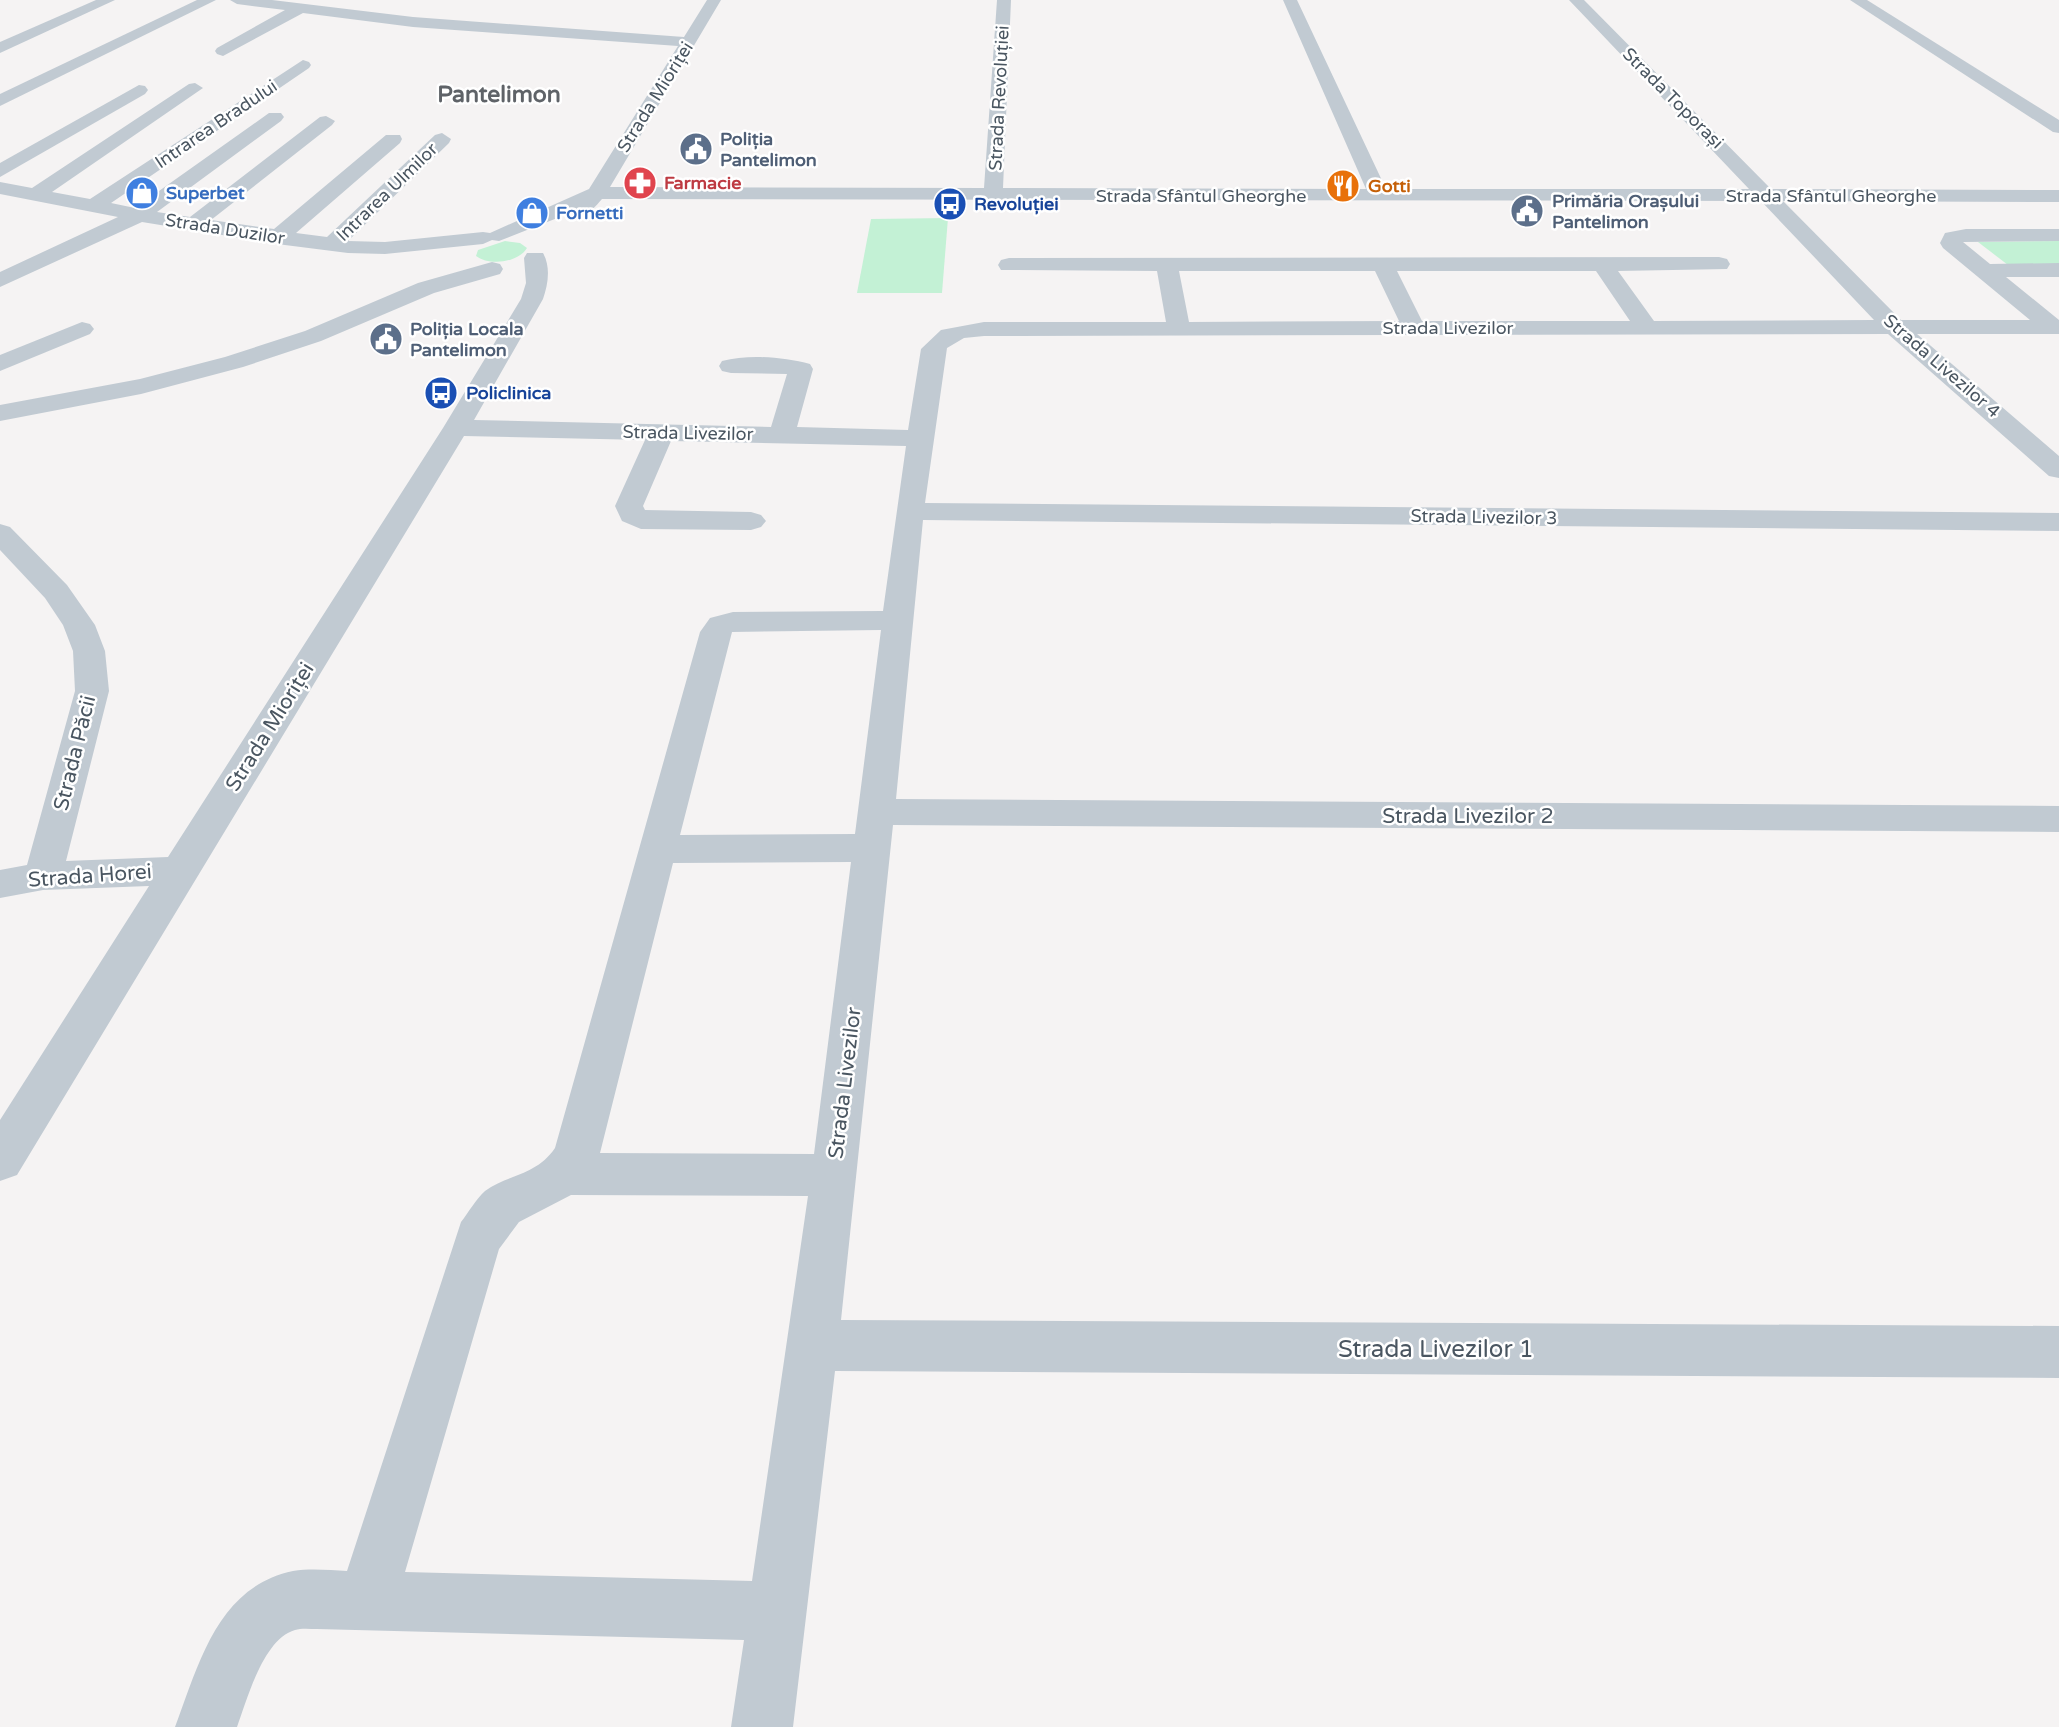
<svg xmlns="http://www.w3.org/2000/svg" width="2059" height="1727" font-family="'Varela Round',sans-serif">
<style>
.green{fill:#c3f1d5}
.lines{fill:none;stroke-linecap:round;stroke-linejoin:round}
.minor{fill:#c1cad2;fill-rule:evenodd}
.labels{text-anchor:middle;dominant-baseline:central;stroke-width:5;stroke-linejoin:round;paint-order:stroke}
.far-street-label{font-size:18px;fill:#4a5661;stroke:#fff}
.far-service-label{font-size:18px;font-weight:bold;fill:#4e5e75;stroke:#fff;text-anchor:start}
.far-health-label{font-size:18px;font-weight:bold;fill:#be3a42;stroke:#fff;text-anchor:start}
.far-food-label{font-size:18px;font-weight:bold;fill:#c56008;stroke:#fff;text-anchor:start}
.far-shop-label{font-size:18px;font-weight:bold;fill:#366cbe;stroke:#fff;text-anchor:start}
.far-transit-label{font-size:18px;font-weight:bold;fill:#164399;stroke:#fff;text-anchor:start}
.street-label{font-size:21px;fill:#4a5661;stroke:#fff}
.far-district-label{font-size:23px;font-weight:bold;fill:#5f6368;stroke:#fff}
.near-street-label{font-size:24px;fill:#4a5661;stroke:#fff}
</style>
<rect width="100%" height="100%" fill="#f5f3f3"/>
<g class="green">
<path d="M 948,218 L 942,293 L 857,293 L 871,219 Z"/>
<path d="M 505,241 L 520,243 L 527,248 C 518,263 489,266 476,256 L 478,250 Z"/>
<path d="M 2059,241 L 2059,265 L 2008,265 L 1978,242 Z"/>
</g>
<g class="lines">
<g class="minor">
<path d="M 96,0 L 115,0 L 0,53 L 0,42 Z"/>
<path d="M 197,0 L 216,0 L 0,106 L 0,94 Z"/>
<path d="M 230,0 L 272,0 L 413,17 L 684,37 L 707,0 L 721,0 L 610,187 L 984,188 L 997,0 L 1011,0 L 1003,188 L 1366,189 L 1283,0 L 1297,0 L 1386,189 L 1749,189 L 1569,0 L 1584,0 L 1771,189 L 2059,190 L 2059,202 L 1783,201 L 1901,320 L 2030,320 L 1943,248 L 1940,243 L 1945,233 L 1966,229 L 2059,229 L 2059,241 L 1963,242 L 1990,264 L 2059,263 L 2059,277 L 2006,277 L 2059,320 L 2059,334 L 1917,334 L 2059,456 L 2059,478 L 2049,476 L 1888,334 L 984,336 L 964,338 L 947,348 L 925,503 L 2059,513 L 2059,531 L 923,520 L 896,799 L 2059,806 L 2059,832 L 893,825 L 841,1320 L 2059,1326 L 2059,1378 L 835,1371 L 793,1727 L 731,1727 L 744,1640 L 317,1629 C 310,1629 301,1628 295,1630 C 263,1639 247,1700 237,1727 L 175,1727 C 199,1664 217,1587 293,1571 C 310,1568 330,1570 347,1571 L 461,1222 C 468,1213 476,1199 485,1191 C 508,1174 536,1176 555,1148 L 700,632 L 710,618 L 733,612 L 883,611 L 906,446 L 671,441 L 643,506 L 645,510 L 751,512 L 761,515 L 766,521 L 761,527 L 751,530 L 641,529 L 622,521 L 615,506 L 645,440 L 464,436 L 17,1175 L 0,1181 L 0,1120 L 149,886 L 43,890 L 0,898 L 0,870 L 27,865 L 75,691 L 73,651 L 63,625 L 45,598 L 0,550 L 0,524 L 10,527 L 67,585 L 95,625 L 105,651 L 109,691 L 66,861 L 168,857 L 443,428 L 521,299 L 526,283 L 524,258 L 527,253 L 543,253 C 551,267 548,285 543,299 L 474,420 L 771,427 L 787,374 L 731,373 L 722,371 L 719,366 L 722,361 C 749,354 783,357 810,364 L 813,369 L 797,427 L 908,430 L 921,349 L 941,330 L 984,322 L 1166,322 L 1157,271 L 1001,270 L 998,265 L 1001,260 L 1009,258 L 1719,257 L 1727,259 L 1730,264 L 1727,269 L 1618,271 L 1654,321 L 1874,320 L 1761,201 L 602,199 C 593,209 588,217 575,211 L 499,241 L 492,240 L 483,244 L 385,254 L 348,253 L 277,244 L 142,222 L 0,287 L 0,272 L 118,217 L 0,194 L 0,182 L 32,188 L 189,84 L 195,83 L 203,88 L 52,192 L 90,199 L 303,60 L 309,62 L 311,65 L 309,68 L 111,203 L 135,208 L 269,113 L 281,113 L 284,117 L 281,121 L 157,212 L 190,217 L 320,117 L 326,116 L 335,121 L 332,125 L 211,220 L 274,229 L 386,135 L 400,135 L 402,139 L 400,143 L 296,233 L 327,237 L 435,135 L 442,133 L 451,139 L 449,143 L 348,241 L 385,242 L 483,232 L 490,233 L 589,189 L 678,46 L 413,27 L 303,13 L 223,56 L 217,54 L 215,51 L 217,48 L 285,10 L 237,4 ZM 1179,271 L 1375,271 L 1399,321 L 1189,322 ZM 1397,271 L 1596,271 L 1630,321 L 1422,321 ZM 881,630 L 855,834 L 680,835 L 732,632 ZM 851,862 L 814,1154 L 600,1153 L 673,863 ZM 571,1195 L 808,1196 L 752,1581 L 405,1572 L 499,1249 L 519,1222 Z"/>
<path d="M 1850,0 L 1867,0 L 2059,120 L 2059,133 L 2053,132 Z"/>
<path d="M 139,85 L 145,86 L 148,90 L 145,94 L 0,177 L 0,163 Z"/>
<path d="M 492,262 L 500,264 L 503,269 L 500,274 L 434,293 L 321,341 L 243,367 L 141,394 L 0,421 L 0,405 L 140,379 L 225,357 L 305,331 L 418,283 Z"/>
<path d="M 82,322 L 90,324 L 94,329 L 90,334 L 0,371 L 0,355 Z"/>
</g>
</g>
<defs>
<symbol id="civic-disc" viewBox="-11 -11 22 22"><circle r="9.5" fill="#5c6f8a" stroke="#fff"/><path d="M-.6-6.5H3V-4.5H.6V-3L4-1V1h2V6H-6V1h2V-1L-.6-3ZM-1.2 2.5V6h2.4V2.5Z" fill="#fff"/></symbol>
<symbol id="pharmacy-disc" viewBox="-11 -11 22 22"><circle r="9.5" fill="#e0444e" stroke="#fff"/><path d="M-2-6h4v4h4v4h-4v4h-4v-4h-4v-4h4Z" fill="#fff"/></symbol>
<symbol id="restaurant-disc" viewBox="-11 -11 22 22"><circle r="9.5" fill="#e8710a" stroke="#fff"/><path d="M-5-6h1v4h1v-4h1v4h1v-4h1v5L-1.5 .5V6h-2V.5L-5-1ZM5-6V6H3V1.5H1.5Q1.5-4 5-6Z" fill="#fff"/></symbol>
<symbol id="shop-disc" viewBox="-11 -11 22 22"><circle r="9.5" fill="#3f7fe0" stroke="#fff"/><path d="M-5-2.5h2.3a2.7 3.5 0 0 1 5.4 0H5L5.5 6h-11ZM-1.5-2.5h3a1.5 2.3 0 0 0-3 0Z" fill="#fff"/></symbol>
<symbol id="bus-disc" viewBox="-11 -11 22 22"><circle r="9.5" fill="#1a4fb4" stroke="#fff"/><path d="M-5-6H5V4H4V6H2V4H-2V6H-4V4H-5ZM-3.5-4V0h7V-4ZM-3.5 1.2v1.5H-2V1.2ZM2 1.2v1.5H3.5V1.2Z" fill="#fff"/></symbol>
</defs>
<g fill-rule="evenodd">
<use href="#civic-disc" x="677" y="130" width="38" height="38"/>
<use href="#pharmacy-disc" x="621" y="164" width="38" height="38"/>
<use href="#restaurant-disc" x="1324" y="167" width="38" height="38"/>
<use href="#shop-disc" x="123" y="174" width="38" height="38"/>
<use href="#bus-disc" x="931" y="185" width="38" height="38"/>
<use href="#civic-disc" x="1508" y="192" width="38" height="38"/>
<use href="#shop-disc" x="513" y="194" width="38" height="38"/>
<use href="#civic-disc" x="367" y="320" width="38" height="38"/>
<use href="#bus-disc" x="422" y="374" width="38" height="38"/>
</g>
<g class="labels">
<g class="far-street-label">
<text transform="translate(655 97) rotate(-58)">Strada Mioriței</text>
<text transform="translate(999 98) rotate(-87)">Strada Revoluției</text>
<text transform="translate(1673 98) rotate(45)">Strada Toporași</text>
<text transform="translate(216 124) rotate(-34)">Intrarea Bradului</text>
<text transform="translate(387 192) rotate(-44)">Intrarea Ulmilor</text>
<text x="1201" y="196">Strada Sfântul Gheorghe</text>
<text x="1831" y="196">Strada Sfântul Gheorghe</text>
<text transform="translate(225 229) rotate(9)">Strada Duzilor</text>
<text x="1448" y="328">Strada Livezilor</text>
<text transform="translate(1942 366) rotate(41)">Strada Livezilor 4</text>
<text transform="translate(688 433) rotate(1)">Strada Livezilor</text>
<text transform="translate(1484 517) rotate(1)">Strada Livezilor 3</text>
</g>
<g class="far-service-label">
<text x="720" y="139">Poliția<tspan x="720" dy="21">Pantelimon</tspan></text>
<text x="1552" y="201">Primăria Orașului<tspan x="1552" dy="21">Pantelimon</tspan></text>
<text x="410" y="329">Poliția Locala<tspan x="410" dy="21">Pantelimon</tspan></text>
</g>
<g class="far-health-label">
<text x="664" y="183">Farmacie</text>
</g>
<g class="far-food-label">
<text x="1368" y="186">Gotti</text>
</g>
<g class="far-shop-label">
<text x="166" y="193">Superbet</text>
<text x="556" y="213">Fornetti</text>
</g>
<g class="far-transit-label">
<text x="974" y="204">Revoluției</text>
<text x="466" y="393">Policlinica</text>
</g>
<g class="street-label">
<text transform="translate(270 727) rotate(-58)">Strada Mioriței</text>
<text transform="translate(75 753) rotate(-76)">Strada Păcii</text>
<text x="1468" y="816">Strada Livezilor 2</text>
<text transform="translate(90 876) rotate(-4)">Strada Horei</text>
<text transform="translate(845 1083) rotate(-83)">Strada Livezilor</text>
</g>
<g class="far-district-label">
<text x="499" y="95">Pantelimon</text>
</g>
<g class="near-street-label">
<text x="1436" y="1349">Strada Livezilor 1</text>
</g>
</g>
</svg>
